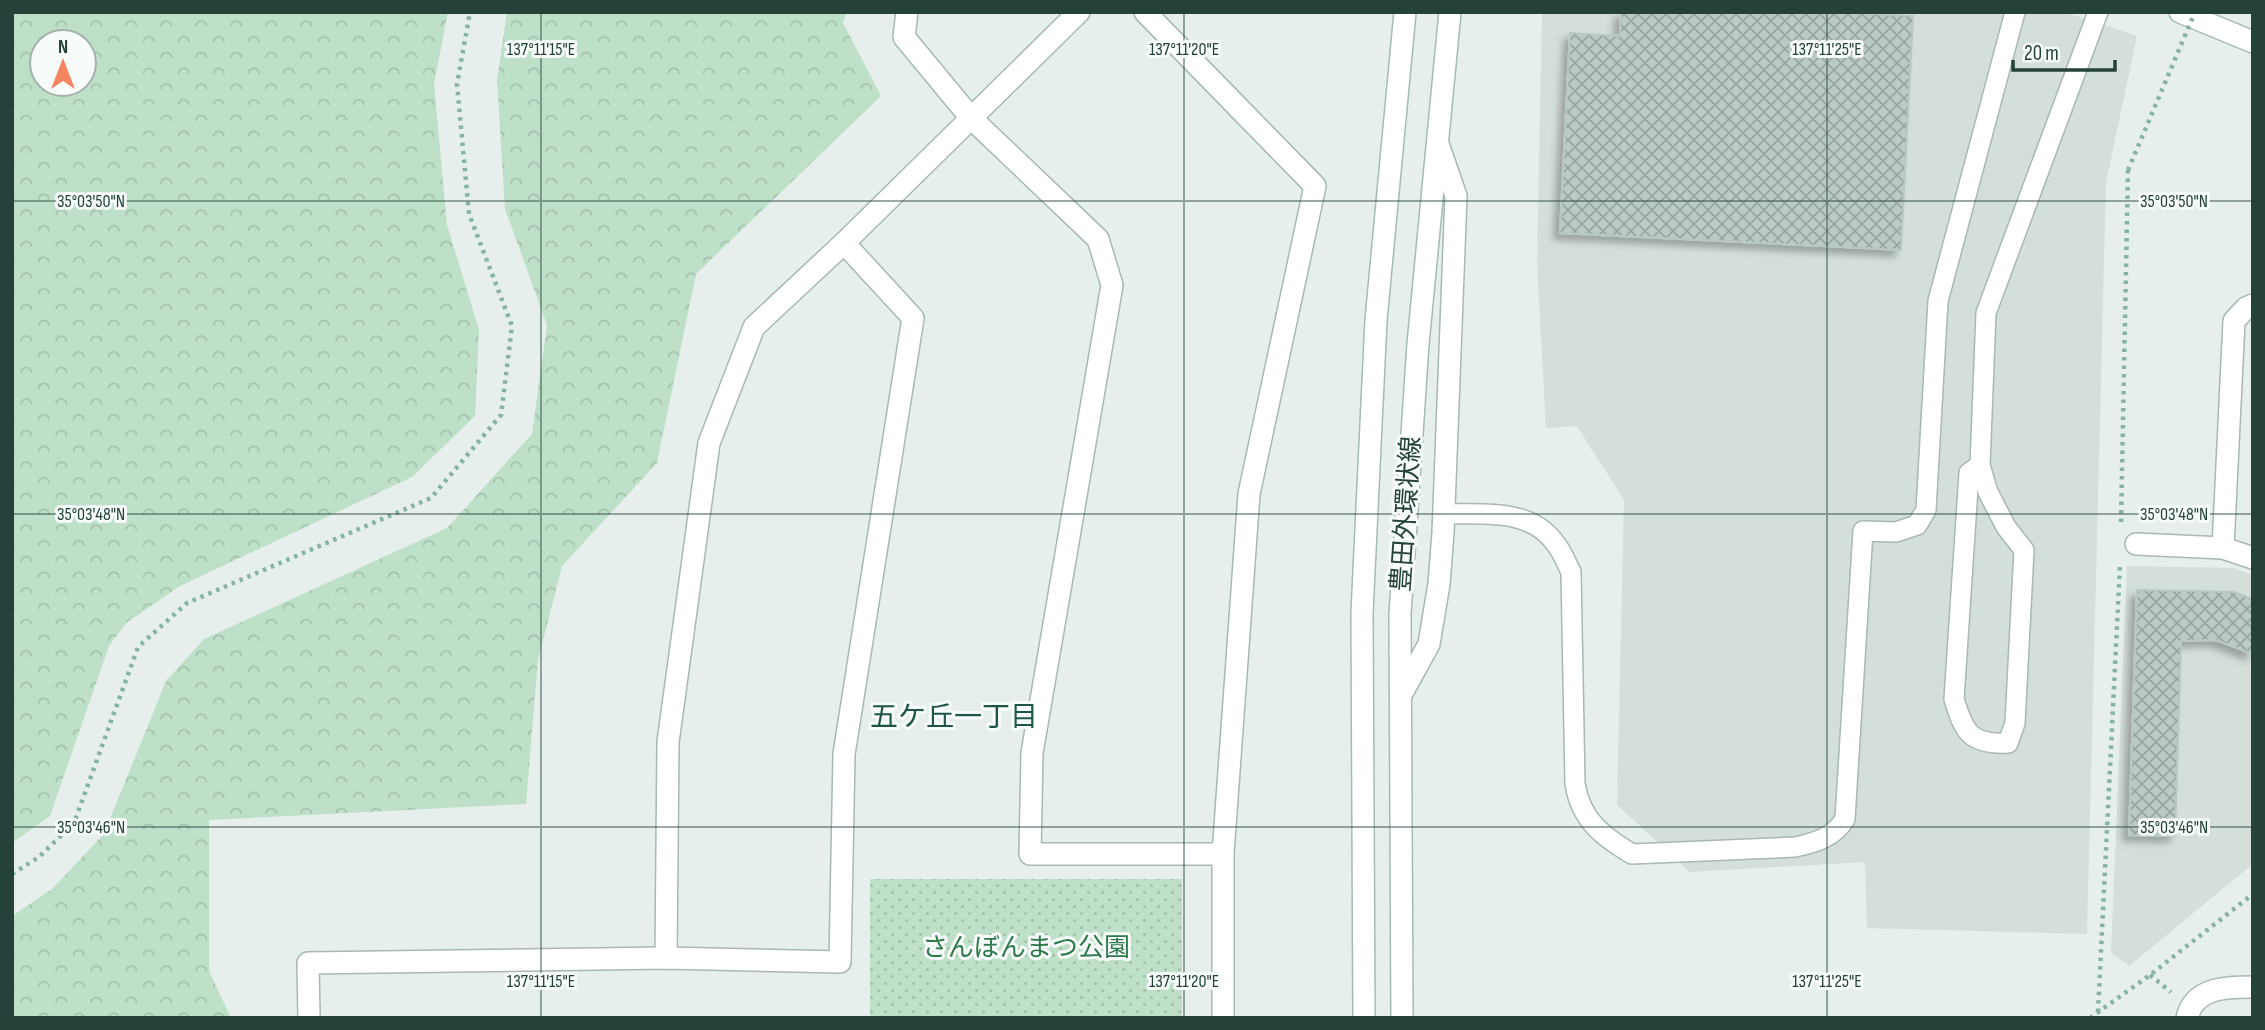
<svg xmlns="http://www.w3.org/2000/svg" width="2265" height="1030" font-family="'Sofia Sans Condensed','Noto Sans JP',sans-serif">
<style>
.built{fill:#d4dfda}
.green{fill:url(#green-dots)}
.forest{fill:url(#forest-crowns);fill-rule:evenodd}
.building{fill:url(#building-cross-hatch);stroke:#b8c9c2;stroke-width:2;filter:url(#shadow)}
.lines{fill:none;stroke-linecap:round;stroke-linejoin:round}
.lane-casing{stroke:#a8b8b2;stroke-width:22}
.street-casing{stroke:#a8b8b2;stroke-width:24}
.secondary-casing{stroke:#a4bbb3;stroke-width:24}
.path{stroke:#86b3a5;stroke-width:4.5;stroke-dasharray:3.5 5;stroke-linecap:butt}
.lane{stroke:#fff;stroke-width:19}
.street{stroke:#fff;stroke-width:21}
.secondary{stroke:#fff;stroke-width:21}
.path-bridge{stroke:#86b3a5;stroke-width:4.5;stroke-dasharray:3.5 5;stroke-linecap:butt}
.ticks{fill:none;stroke:#24423a;stroke-width:2;stroke-opacity:0.45}
.labels{text-anchor:middle;dominant-baseline:central;stroke-width:6;stroke-linejoin:round;paint-order:stroke}
.street-label{font-size:26px;fill:#24423a;stroke:#f7fbf9}
.park-label{font-size:26px;fill:#2d7a4b;stroke:#f7fbf9}
.neighbourhood-label{font-size:28px;fill:#1f5548;stroke:#f7fbf9}
.ticks-label{font-size:18px;text-anchor:middle;fill:#24423a;stroke:#f7fbf9;stroke-width:6;stroke-linejoin:round;paint-order:stroke}
</style>
<defs>
<pattern id="green-dots" width="8" height="8" patternUnits="userSpaceOnUse" patternTransform="scale(1.75)"><rect width="8" height="8" fill="#bfe0c8"/><path d="M2 2h.1M6 6h.1" fill="none" stroke="#a4c1ad" stroke-width="1.8" stroke-linecap="round"/></pattern>
<pattern id="forest-crowns" width="20" height="18" patternUnits="userSpaceOnUse" patternTransform="scale(1.75)"><rect width="20" height="18" fill="#bfe0c8"/><path d="M2 6a3 3 0 1 1 6 0M12 15a3 3 0 1 1 6 0" fill="none" stroke="#a4c1ad"/></pattern>
<pattern id="building-cross-hatch" width="8" height="8" patternUnits="userSpaceOnUse" patternTransform="scale(1.75)"><rect width="8" height="8" fill="#bbcac4"/><path d="M0 0l8 8M0 8l8-8" fill="none" stroke="#98a6a0"/></pattern>
<filter id="shadow"><feDropShadow dx="-6" dy="6" stdDeviation="3.5" flood-color="#0004"/></filter>
</defs>
<rect width="100%" height="100%" fill="#e6efeb"/>
<g class="built">
<path d="M 1542,12 L 2064,12 L 2137,36 L 2106,183 L 2087,934 L 1867,928 L 1865,862 L 1690,872 L 1617,805 L 1624,500 L 1577,426 L 1546,428 L 1537,264 Z"/>
<path d="M 2127,566 L 2235,568 L 2253,576 L 2253,864 L 2129,966 L 2111,953 Z"/>
</g>
<rect class="green" x="870" y="879" width="312" height="139"/>
<g class="forest">
<path d="M 12,12 L 448,12 L 434,84 L 447,225 L 479,330 L 475,416 L 412,477 L 180,586 L 126,623 L 109,646 L 50,816 L 12,843 ZM 42,42 L 84,42 L 84,84 L 42,84 Z"/>
<path d="M 507,12 L 847,12 L 843,23 L 881,96 L 696,274 L 657,463 L 562,566 L 538,660 L 526,804 L 209,820 L 209,971 L 231,1018 L 12,1018 L 12,916 L 52,889 L 104,834 L 166,681 L 204,639 L 447,528 L 532,434 L 547,325 L 505,209 L 497,80 Z"/>
</g>
<g class="building">
<path d="M 1621,12 L 1842,12 L 1913,16 L 1901,250 L 1560,233 L 1570,33 L 1620,36 Z"/>
<path d="M 2137,590 L 2234,592 L 2253,599 L 2253,654 L 2216,640 L 2181,641 L 2175,836 L 2129,835 Z"/>
</g>
<g class="lines">
<defs>
<g id="lane">
<path d="M 1980,465 L 1969,473 L 1954,699 C 1964,732 1970,745 2008,743 L 2015,723 L 2024,550 L 2006,527 L 1988,492 L 1980,465 L 1986,313 L 2098,12"/>
<path d="M 1443,514 C 1482,514 1530,508 1555,543 C 1562,551 1566,562 1571,572 L 1575,784 C 1581,820 1602,836 1632,854 L 1795,847 C 1815,843 1834,837 1845,819 L 1863,531 L 1896,532 L 1917,525 L 1926,510 L 1938,301 L 2015,12"/>
</g>
<g id="street">
<path d="M 907,12 L 904,37 L 971,118 L 1098,239 L 1112,285 L 1032,753 L 1030,854 L 1223,854"/>
<path d="M 1145,12 L 1315,186 L 1249,494 L 1223,854 L 1223,1018"/>
<path d="M 2136,544 L 2223,548 L 2253,558"/>
<path d="M 2223,548 L 2234,321 L 2246,308 L 2253,305"/>
<path d="M 1401,695 L 1429,644 L 1439,584 L 1443,533 L 1456,196 L 1438,144"/>
<path d="M 666,958 L 668,742 L 709,443 L 754,327 L 844,243 L 1079,12"/>
<path d="M 309,1018 L 308,963 L 666,958 L 840,962 L 844,754 L 913,318 L 844,243"/>
<path d="M 2187,1018 C 2194,987 2227,987 2253,987"/>
</g>
<g id="secondary">
<path d="M 2180,12 L 2253,42"/>
<path d="M 1364,1018 L 1362,613 L 1376,320 L 1405,12"/>
<path d="M 1402,1018 L 1400,614 L 1418,344 L 1450,12"/>
</g>
</defs>
<use href="#lane" class="lane-casing"/>
<use href="#street" class="street-casing"/>
<use href="#secondary" class="secondary-casing"/>
<g class="path">
<path d="M 2121,522 L 2128,170"/>
<path d="M 12,874 L 39,857 L 74,823 L 138,647 L 187,603 L 431,498 L 501,415 L 512,326 L 469,214 L 457,84 L 470,12"/>
<path d="M 2150,975 L 2171,992"/>
<path d="M 2098,1012 L 2120,565"/>
<path d="M 2090,1018 L 2150,975 L 2253,894"/>
</g>
<use href="#lane" class="lane"/>
<use href="#street" class="street"/>
<use href="#secondary" class="secondary"/>
<path class="path-bridge" d="M 2128,170 L 2195,12"/>
</g>
<path class="ticks" d="M 541,12 L 541,1018M 1184,12 L 1184,1018M 1827,12 L 1827,1018M 12,201 L 2253,201M 12,514 L 2253,514M 12,827 L 2253,827"/>
<g class="labels">
<g class="street-label">
<text transform="translate(1407 514) rotate(-86)">豊田外環状線</text>
</g>
<g class="park-label">
<text x="1026" y="948">さんぼんまつ公園</text>
</g>
<g class="neighbourhood-label">
<text x="954" y="717">五ケ丘一丁目</text>
</g>
</g>
<g class="ticks-label">
<text x="541" y="55">137°11'15"E</text>
<text x="1184" y="55">137°11'20"E</text>
<text x="1827" y="55">137°11'25"E</text>
<text x="91" y="207">35°03'50"N</text>
<text x="2174" y="207">35°03'50"N</text>
<text x="91" y="520">35°03'48"N</text>
<text x="2174" y="520">35°03'48"N</text>
<text x="91" y="833">35°03'46"N</text>
<text x="2174" y="833">35°03'46"N</text>
<text x="541" y="987">137°11'15"E</text>
<text x="1184" y="987">137°11'20"E</text>
<text x="1827" y="987">137°11'25"E</text>
</g>
<rect width="2265" height="1030" fill="none" stroke="#24423a" stroke-width="28"/>
<g transform="translate(63 63)"><circle r="33" fill="#f7fbf9" stroke="#a3b1ad" stroke-width="2"/>
<path d="M0-5L12 26L0 18L-12 26Z" fill="#f4845f"/>
<text y="-10" font-size="19" font-weight="bold" text-anchor="middle" fill="#24423a">N</text>
</g>
<path d="M2013 60v10h102v-10" fill="none" stroke="#24423a" stroke-width="3.5"/>
<text x="2024" y="60" font-size="21" fill="#24423a" stroke="#f7fbf9" stroke-width="5" paint-order="stroke">20 m</text>
</svg>
